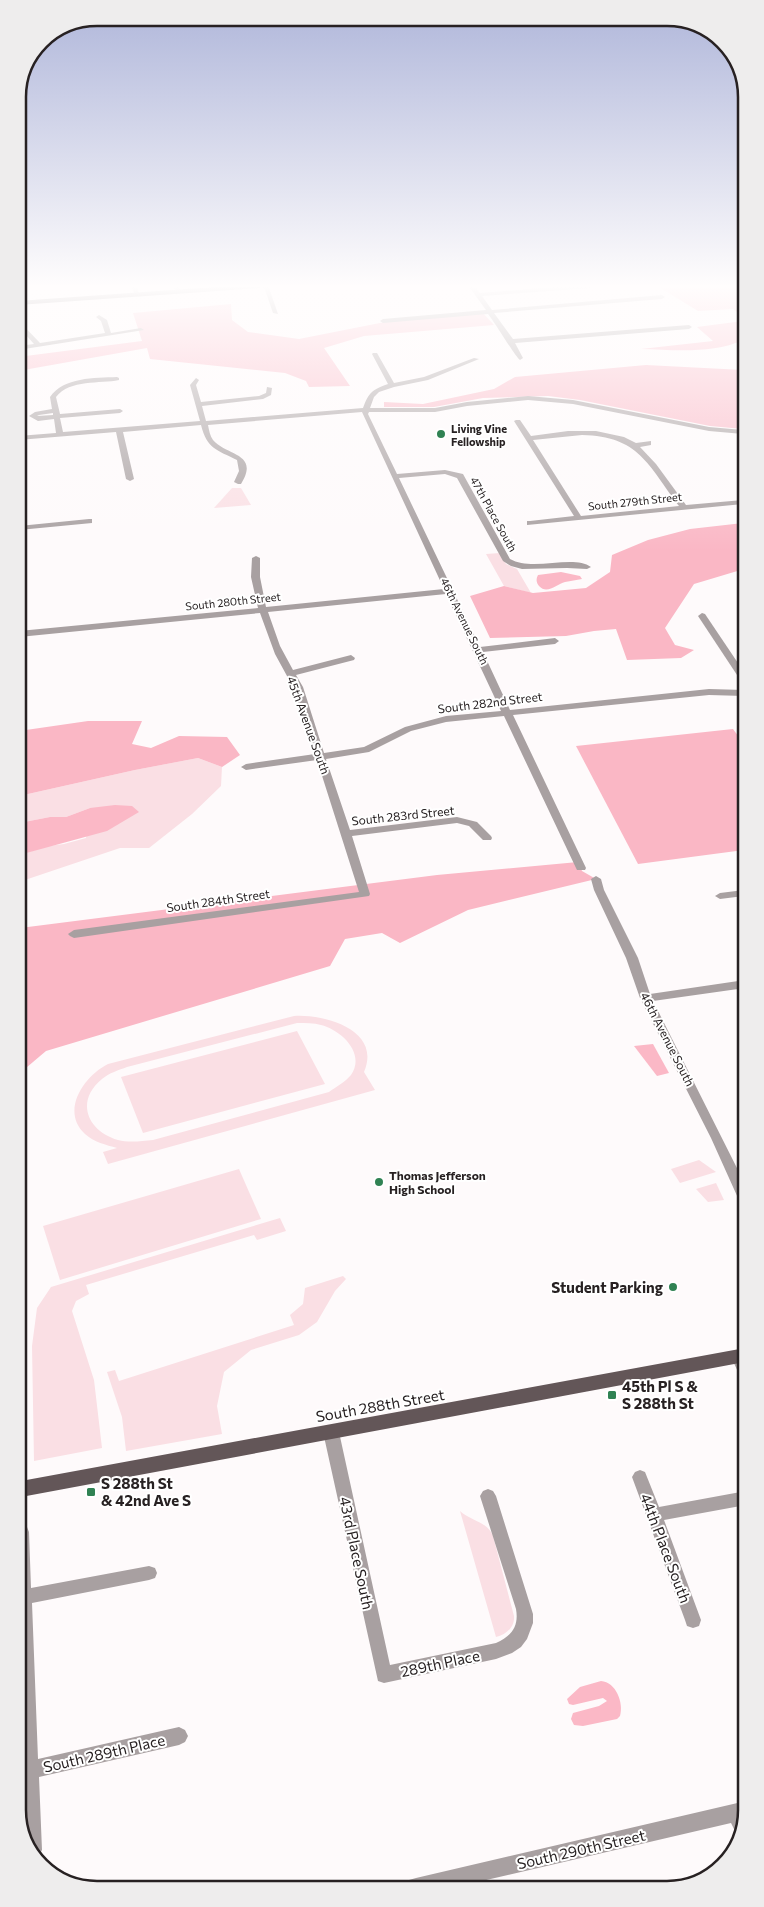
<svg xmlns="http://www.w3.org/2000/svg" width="764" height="1907" font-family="Commissioner,sans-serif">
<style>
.green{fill:#fadfe4;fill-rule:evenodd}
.forest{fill:#fab7c5}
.water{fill:#fbb8c6}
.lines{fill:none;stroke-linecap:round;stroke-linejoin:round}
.minor{fill:#a8a0a1;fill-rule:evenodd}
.major{fill:#635658;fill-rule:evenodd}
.poi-dot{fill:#308253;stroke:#fff;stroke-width:2}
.labels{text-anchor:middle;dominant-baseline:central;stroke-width:4;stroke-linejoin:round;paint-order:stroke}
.far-poi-label{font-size:11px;font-weight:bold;fill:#272122;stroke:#fff;text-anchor:start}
.far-street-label{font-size:11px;fill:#272122;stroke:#fff}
.street-label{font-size:12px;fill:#272122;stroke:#fff}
.poi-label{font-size:12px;font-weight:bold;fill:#272122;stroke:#fff;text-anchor:start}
.near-poi-label{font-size:15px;font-weight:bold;fill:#272122;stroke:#fff;text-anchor:start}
.near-street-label{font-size:15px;fill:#272122;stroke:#fff}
.rim{fill:none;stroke:#272122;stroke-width:2.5}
</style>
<rect width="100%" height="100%" fill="#fefafb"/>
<g class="green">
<path d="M 232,488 L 241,488 L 251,505 L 214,508 Z"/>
<path d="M 500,553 L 506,564 L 517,569 L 531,593 L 504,586 L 486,554 Z"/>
<path d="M 198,758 L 222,767 L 221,786 L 192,814 L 149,848 L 120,848 L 19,882 L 19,855 L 48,846 L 64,844 L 86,838 L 90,808 L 66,817 L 50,817 L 19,823 L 19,796 L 135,770 Z"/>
<path d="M 294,1016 C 325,1014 382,1030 364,1072 L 375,1090 L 108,1164 L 103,1152 L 117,1148 C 106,1145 94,1142 85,1134 C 60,1111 84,1076 108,1064 ZM 297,1023 C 305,1023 314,1023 321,1025 C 341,1030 366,1053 351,1075 C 345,1082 336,1087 329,1092 L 153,1140 C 142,1141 129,1143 118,1140 C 87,1131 75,1101 102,1079 C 109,1073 119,1070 127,1067 Z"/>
<path d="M 297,1031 L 325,1084 L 143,1133 L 121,1077 Z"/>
<path d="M 699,1160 L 716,1172 L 680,1183 L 671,1169 Z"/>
<path d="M 239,1169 L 261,1219 L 60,1280 L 43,1226 Z"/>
<path d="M 716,1183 L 724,1200 L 708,1202 L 696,1189 Z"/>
<path d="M 280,1218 L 286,1231 L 257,1240 L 254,1235 L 86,1285 L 89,1294 L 76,1301 L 72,1311 L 94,1380 L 102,1448 L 34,1461 L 32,1346 L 37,1308 L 51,1287 Z"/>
<path d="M 343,1276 L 346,1279 L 335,1291 L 317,1322 L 299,1335 L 251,1350 L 224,1372 L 217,1406 L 222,1434 L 126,1451 L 122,1417 L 107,1372 L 115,1370 L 119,1381 L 294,1325 L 290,1315 L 303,1304 L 305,1288 Z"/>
<path d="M 460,1511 C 471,1521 488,1522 493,1536 L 514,1616 C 515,1627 506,1635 496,1637 Z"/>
</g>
<g class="forest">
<path d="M 654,284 L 743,284 L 743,317 L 733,309 L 698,311 Z"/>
<path d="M 231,304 L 232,320 L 248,332 L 299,339 L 395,320 L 482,312 L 494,325 L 364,336 L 324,348 L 350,386 L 309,387 L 306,381 L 285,373 L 150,359 L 147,348 L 18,371 L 18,357 L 142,341 L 133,313 Z"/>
<path d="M 743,321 L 743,340 C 713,354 674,350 641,349 L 713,341 L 697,327 Z"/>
<path d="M 646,365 L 743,370 L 743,429 L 710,426 L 580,400 L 548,396 L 483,398 L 434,407 L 384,407 L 384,402 L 423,404 L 494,389 L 515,377 Z"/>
<path d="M 743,523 L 744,569 L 694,584 L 665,628 L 675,645 L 694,650 L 681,658 L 627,660 L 616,629 L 594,631 L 566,636 L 490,638 L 470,596 L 504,586 L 533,593 L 586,588 L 610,572 L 612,555 L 648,540 L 690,529 Z"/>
<path d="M 88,721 L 142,721 L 132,744 L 151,748 L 179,736 L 227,737 L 240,755 L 222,767 L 198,758 L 135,770 L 19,796 L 19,731 Z"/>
<path d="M 733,729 L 744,744 L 744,850 L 638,864 L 576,746 Z"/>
<path d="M 578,862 L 582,871 L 596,879 L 468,910 L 400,943 L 382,933 L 345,939 L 330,966 L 46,1051 L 20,1073 L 20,928 L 437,875 Z"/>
</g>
<g class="water">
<path d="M 561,572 L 580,576 L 582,579 C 576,580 571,581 565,582 C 557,584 547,595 539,586 C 536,582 536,579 538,575 Z"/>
<path d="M 115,805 L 132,806 L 139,812 L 107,831 L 19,855 L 19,823 L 50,817 L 66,817 L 90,808 Z"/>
<path d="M 653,1044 L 669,1073 L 657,1076 L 634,1046 Z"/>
<path d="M 601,1681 C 616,1682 624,1703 620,1716 L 617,1719 L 583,1726 L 574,1725 L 571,1719 L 573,1713 L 599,1706 L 607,1701 L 603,1698 L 573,1705 L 569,1704 L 567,1699 L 580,1687 Z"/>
</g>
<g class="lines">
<g class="minor">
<path d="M 131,284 L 137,284 L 139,295 L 135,295 Z"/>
<path d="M 173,284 L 179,284 L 180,292 L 176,292 Z"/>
<path d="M 263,284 L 268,285 L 278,314 L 273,313 Z"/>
<path d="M 467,284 L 473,284 L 480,293 L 590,284 L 593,286 L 590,288 L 482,296 L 492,310 L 662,295 L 665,297 L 662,299 L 494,313 L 513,339 L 689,325 L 692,327 L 689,329 L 515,343 L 523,358 L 520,360 C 516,358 494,321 488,314 L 383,323 L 380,321 L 383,319 L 486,310 Z"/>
<path d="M 99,315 L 107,320 L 111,333 L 141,328 L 144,330 L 18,350 L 18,346 L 34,344 L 18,326 L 18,320 L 40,343 L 105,333 L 101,321 L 96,317 Z"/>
<path d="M 373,353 L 377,353 L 394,383 L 424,377 L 474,358 L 479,359 L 428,380 L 394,387 L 379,392 L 374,397 L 370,408 L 435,408 L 467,402 L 528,396 L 573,400 L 709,427 L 743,430 L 743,434 L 709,431 L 573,404 L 528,400 L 467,406 L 435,412 L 369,412 L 368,414 L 397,474 L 445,470 L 463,474 L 510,559 C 533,572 573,554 591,567 L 587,569 L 567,568 L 522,569 L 511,566 L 503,561 L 457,478 L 445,474 L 399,478 L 480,647 L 555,638 L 559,641 L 555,644 L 483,652 L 510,710 L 709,689 L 744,690 L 744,696 L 709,695 L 513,715 L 586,868 L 585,870 L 577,870 L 576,868 L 504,716 L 446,722 L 411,731 L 369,752 L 326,759 L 350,830 L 457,817 L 477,822 L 491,836 L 492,838 L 491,840 L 483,840 L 469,826 L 457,823 L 352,836 L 370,894 L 369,896 L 74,938 L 70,936 L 68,934 L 74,930 L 359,892 L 317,760 L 246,770 L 241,767 L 246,764 L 315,754 L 293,687 L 275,654 L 260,613 L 19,637 L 19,631 L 258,608 L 251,577 L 252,558 L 256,556 L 260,558 L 260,577 L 266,607 L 444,589 L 362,412 L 208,425 C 209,430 210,436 213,440 C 227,456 260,453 241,484 L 238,484 L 234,482 L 239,471 L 237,460 C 217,450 207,449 201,425 L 123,432 L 134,479 L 130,481 L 126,479 L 116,432 L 18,440 L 18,436 L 56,433 L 54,419 L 38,421 L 29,416 L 35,412 L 52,409 L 50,397 C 64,377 94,378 117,377 L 119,378 L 119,380 C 100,384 70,379 56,397 L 60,414 L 120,409 L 123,411 L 120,413 L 60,418 L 63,432 L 200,421 L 190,385 L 196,378 L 199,380 L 196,385 L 201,402 L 259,396 L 266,393 L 267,387 L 272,388 L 271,395 L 263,399 L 202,406 L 206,421 L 363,408 C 369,392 372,390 388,384 L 372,354 ZM 53,413 L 53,415 L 37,416 L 39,415 ZM 446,594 L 501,711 L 446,716 L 405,727 L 364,747 L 324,753 L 303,687 L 296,675 L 354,660 L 355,658 L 351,655 L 293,670 L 280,646 L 268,612 Z"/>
<path d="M 516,420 L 520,420 L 531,436 L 568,431 L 596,431 L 624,437 L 636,443 L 651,441 L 651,445 L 640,447 L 656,464 L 686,505 L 743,500 L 743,504 L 527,525 L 527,521 L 530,521 L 574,516 L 514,421 ZM 582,435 C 639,436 648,465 679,506 L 581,516 L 533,440 Z"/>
<path d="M 89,519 L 92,519 L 92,523 L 19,530 L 19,526 Z"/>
<path d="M 702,613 L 705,614 L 744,672 L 744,682 L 741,681 L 698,616 Z"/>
<path d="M 596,876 L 601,879 L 604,890 L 638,958 L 650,994 L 745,980 L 745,988 L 653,1001 L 745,1184 L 745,1203 L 740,1202 L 738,1198 L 711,1138 L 640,998 L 626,958 L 594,890 L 591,879 Z"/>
<path d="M 744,890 L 744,896 L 720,899 L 715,896 L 720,893 Z"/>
<path d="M 738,1351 L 743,1353 L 745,1357 L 745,1378 L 740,1376 L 731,1357 L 733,1353 Z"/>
<path d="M 331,1426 L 336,1427 L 339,1432 L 390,1665 L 496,1643 C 512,1636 519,1626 516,1609 L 480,1496 L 483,1491 L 488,1489 L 493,1491 L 496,1496 L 533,1614 L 533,1623 L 527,1639 L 521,1647 L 512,1653 L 496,1659 L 384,1683 L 378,1681 L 323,1432 L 326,1427 Z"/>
<path d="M 640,1470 L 645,1472 L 659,1507 L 746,1491 L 746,1505 L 664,1520 L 701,1620 L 699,1626 L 693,1628 L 687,1626 L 685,1620 L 632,1477 L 635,1472 Z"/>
<path d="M 21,1525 L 27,1527 L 29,1532 L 31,1588 L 149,1566 L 155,1568 L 157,1573 L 155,1578 L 149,1580 L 32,1603 L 38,1759 L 179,1727 L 185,1730 L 188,1736 L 185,1742 L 179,1745 L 39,1777 L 42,1850 L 38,1857 L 23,1837 L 22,1782 Z"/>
<path d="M 746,1801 L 746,1810 L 739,1833 L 735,1831 L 731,1823 L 456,1887 L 407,1887 L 409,1880 L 416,1878 Z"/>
</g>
<g class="major">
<path d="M 257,284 L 290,284 L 287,286 L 18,305 L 18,301 Z"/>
<path d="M 734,284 L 743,284 L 743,288 Z"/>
<path d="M 745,1348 L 745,1362 L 21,1497 L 21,1481 Z"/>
</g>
</g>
<linearGradient id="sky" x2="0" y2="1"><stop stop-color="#afb6da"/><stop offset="0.52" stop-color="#fffdfd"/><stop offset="1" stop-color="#fffdfd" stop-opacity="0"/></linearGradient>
<rect width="764" height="551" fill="url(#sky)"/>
<g class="poi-dot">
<circle cx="441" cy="434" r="5"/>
<circle cx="379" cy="1182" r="5"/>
<circle cx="673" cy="1287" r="5"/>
<rect x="607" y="1390" width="10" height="10" rx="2.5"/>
<rect x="86" y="1487" width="10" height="10" rx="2.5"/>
</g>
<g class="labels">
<g class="far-poi-label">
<text x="451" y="428">Living Vine<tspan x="451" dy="13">Fellowship</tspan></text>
</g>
<g class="far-street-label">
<text transform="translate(635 501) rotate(-6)">South 279th Street</text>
<text transform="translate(494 514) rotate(61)">47th Place South</text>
<text transform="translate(233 601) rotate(-6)">South 280th Street</text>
<text transform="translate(465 621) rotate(64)">46th Avenue South</text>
</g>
<g class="street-label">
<text transform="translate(490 702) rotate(-7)">South 282nd Street</text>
<text transform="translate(309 725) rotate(70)">45th Avenue South</text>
<text transform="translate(403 815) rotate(-6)">South 283rd Street</text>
<text transform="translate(218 900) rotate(-8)">South 284th Street</text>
<text transform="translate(668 1039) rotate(63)">46th Avenue South</text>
</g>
<g class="poi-label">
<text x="389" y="1175">Thomas Jefferson<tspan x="389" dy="14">High School</tspan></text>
</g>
<g class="near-poi-label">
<text x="663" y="1287" text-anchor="end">Student Parking</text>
<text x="622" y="1386">45th Pl S &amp;<tspan x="622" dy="17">S 288th St</tspan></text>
<text x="101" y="1483">S 288th St<tspan x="101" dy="17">&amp; 42nd Ave S</tspan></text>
</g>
<g class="near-street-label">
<text transform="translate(380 1405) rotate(-10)">South 288th Street</text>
<text transform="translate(666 1548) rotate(69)">44th Place South</text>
<text transform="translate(357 1553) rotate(78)">43rd Place South</text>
<text transform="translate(440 1663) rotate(-12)">289th Place</text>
<text transform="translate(104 1753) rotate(-13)">South 289th Place</text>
<text transform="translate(581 1849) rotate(-13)">South 290th Street</text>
</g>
</g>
<path d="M0 0H764V1907H0ZM97 26H667A71 71 0 0 1 738 97V1810A71 71 0 0 1 667 1881H97A71 71 0 0 1 26 1810V97A71 71 0 0 1 97 26Z" fill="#eeeded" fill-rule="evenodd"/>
<path class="rim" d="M97 26H667A71 71 0 0 1 738 97V1810A71 71 0 0 1 667 1881H97A71 71 0 0 1 26 1810V97A71 71 0 0 1 97 26Z"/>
</svg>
